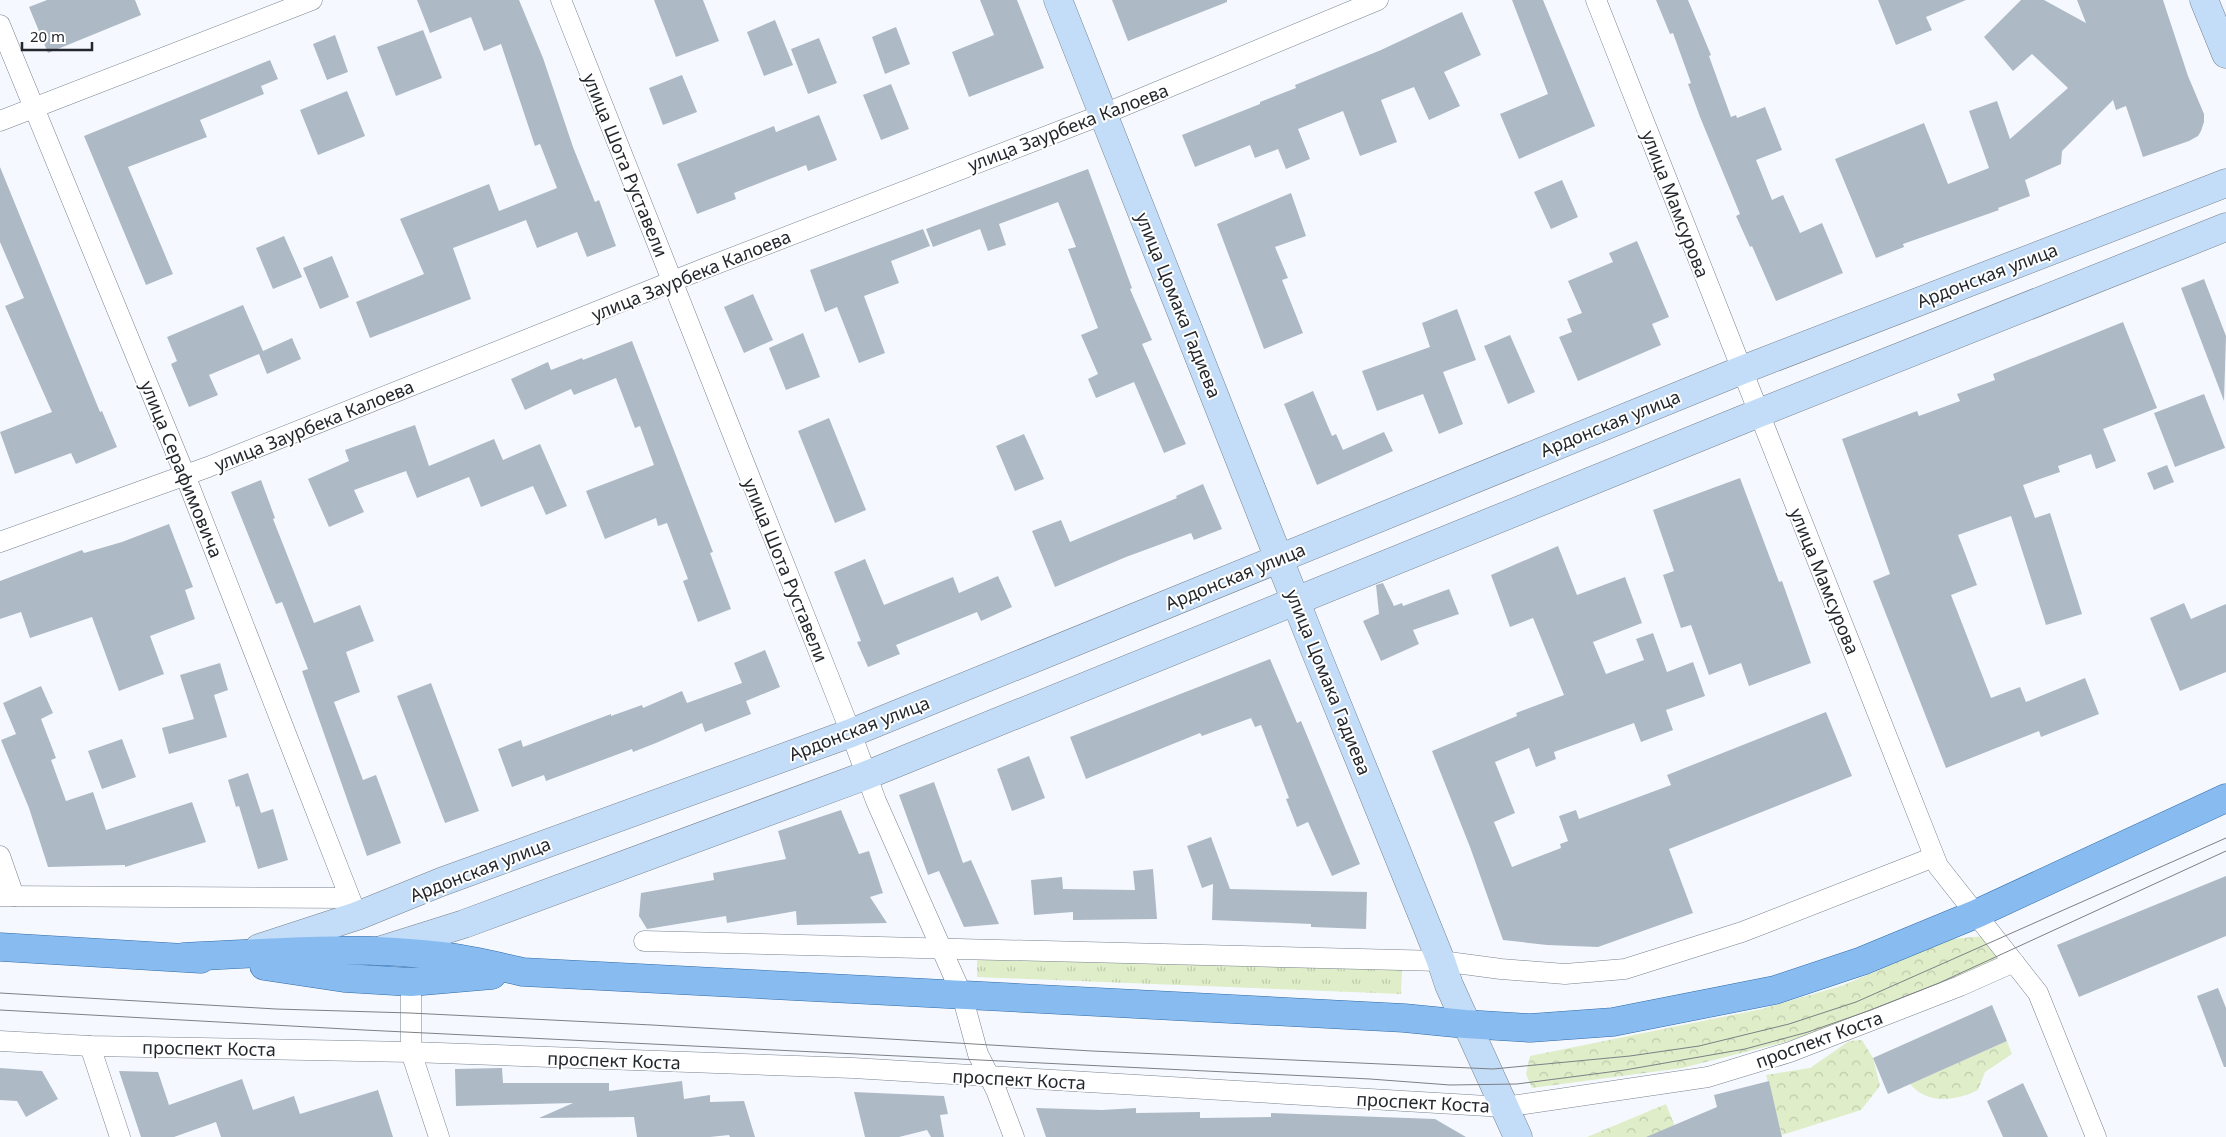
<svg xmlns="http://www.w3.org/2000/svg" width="2226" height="1137" font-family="'Noto Sans',sans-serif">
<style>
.grass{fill:url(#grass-tufts)}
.forest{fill:url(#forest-crowns)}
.building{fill:#aeb9c6}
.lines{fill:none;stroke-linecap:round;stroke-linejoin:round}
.street-casing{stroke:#78828e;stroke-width:21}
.secondary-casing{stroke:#78828e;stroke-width:29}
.primary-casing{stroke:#316ba7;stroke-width:29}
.street{stroke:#fff;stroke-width:20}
.secondary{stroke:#c3ddf8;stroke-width:28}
.primary{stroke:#88bcf1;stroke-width:28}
.tram{stroke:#7c8085;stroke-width:1}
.labels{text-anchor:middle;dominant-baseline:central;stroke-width:4;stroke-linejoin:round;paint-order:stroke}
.street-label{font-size:18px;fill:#24282d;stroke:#fff}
</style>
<defs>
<pattern id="grass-tufts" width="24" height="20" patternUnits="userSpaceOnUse" patternTransform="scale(1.25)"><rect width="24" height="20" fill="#dfedc8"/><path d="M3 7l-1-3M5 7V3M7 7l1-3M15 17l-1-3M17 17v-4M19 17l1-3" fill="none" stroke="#bfcbac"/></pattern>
<pattern id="forest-crowns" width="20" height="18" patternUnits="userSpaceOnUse" patternTransform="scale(1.25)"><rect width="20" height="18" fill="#dfedc8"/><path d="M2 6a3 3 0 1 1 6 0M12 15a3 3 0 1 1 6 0" fill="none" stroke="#bfcbac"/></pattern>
</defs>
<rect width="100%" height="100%" fill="#f5f9ff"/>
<path class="grass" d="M 977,954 L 1402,969 L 1401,994 L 977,977 Z"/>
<g class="forest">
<path d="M 1985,936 L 1994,949 L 1998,962 L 1816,1034 L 1682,1068 L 1532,1088 L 1526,1074 L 1530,1056 L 1762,1009 L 1841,986 L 1952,939 Z"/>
<path d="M 1862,1040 L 1873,1058 L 1880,1086 L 1861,1110 L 1782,1135 L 1766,1075 L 1810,1068 L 1849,1041 Z"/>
<path d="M 2007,1041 L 2012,1054 L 1985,1072 L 1978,1090 C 1955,1101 1928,1105 1910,1084 Z"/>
<path d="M 1666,1104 L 1676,1129 L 1657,1137 L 1587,1137 Z"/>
</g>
<g class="building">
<path d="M 47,0 L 135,0 L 141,15 L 48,53 L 29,7 Z"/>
<path d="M 417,0 L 519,0 L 543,58 L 573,147 L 595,202 L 599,200 L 616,246 L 587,257 L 577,232 L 537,248 L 526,220 L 453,248 L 471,299 L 370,338 L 356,302 L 424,274 L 400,219 L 489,184 L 499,211 L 557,188 L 540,144 L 535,146 L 501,44 L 484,51 L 471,17 L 430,33 Z"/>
<path d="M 654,0 L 703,0 L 719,41 L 676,57 Z"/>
<path d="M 980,0 L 1017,0 L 1044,68 L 969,97 L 952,52 L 994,35 Z"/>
<path d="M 1112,0 L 1227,0 L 1227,2 L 1128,41 Z"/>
<path d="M 1512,0 L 1543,0 L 1595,126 L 1519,159 L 1500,114 L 1548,94 Z"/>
<path d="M 1656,0 L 1688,0 L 1711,55 L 1709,56 L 1731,117 L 1736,115 L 1737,118 L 1765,107 L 1782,150 L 1756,160 L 1772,200 L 1783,195 L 1800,233 L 1822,223 L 1843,273 L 1776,301 L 1752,246 L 1750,247 L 1736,216 L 1740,214 L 1700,117 L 1688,84 L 1691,83 L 1673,33 L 1670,34 Z"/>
<path d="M 1878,0 L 1966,0 L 1926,17 L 1932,30 L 1896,45 Z"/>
<path d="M 2021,0 L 2044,0 L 2086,23 L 2077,0 L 2163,0 L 2188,76 L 2204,114 L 2204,122 L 2201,131 L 2198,136 L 2189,141 L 2143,157 L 2126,106 L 2116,110 L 2113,100 L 2062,151 L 2061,164 L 2025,180 L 2030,196 L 1998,208 L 1999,210 L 1903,244 L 1904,247 L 1876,258 L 1835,159 L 1924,123 L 1948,184 L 1989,168 L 1969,111 L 1997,101 L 2010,139 L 2068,88 L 2032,54 L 2013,71 L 1984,37 Z"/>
<path d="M 1462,12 L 1481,55 L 1444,72 L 1460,106 L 1429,120 L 1414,87 L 1381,100 L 1397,142 L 1360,156 L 1343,111 L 1298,129 L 1310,159 L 1286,169 L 1278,149 L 1255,158 L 1250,145 L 1195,167 L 1182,135 L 1260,104 L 1260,102 L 1296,88 L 1295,85 L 1381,50 Z"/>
<path d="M 775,20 L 793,65 L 764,76 L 747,32 Z"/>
<path d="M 896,27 L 910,64 L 885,74 L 872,37 Z"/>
<path d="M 423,30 L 442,78 L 396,96 L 377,47 Z"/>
<path d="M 335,35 L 348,72 L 327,80 L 313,44 Z"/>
<path d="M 819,38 L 837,83 L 808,94 L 791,49 Z"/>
<path d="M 270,60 L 278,79 L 261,86 L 264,94 L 200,120 L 207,137 L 128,167 L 173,274 L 146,285 L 84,136 Z"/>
<path d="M 682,75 L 697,112 L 663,125 L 649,88 Z"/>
<path d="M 891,84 L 909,129 L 881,140 L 863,95 Z"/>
<path d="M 347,91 L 365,136 L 318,155 L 300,110 Z"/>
<path d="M 819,115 L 837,160 L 808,171 L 806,165 L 734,193 L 736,199 L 697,214 L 677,164 L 774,126 L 776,132 Z"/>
<path d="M 0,167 L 100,412 L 102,411 L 117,447 L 76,464 L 71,453 L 15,474 L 0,432 L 52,412 L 5,306 L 24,298 L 0,242 Z"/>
<path d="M 1088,169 L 1132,288 L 1130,289 L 1152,340 L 1142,344 L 1186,444 L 1164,453 L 1134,382 L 1096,398 L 1088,379 L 1098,374 L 1081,335 L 1098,328 L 1068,249 L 1076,247 L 1058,202 L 999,224 L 1006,245 L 988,251 L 980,229 L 933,247 L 926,229 Z"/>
<path d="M 1562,180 L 1578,217 L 1551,229 L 1534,192 Z"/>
<path d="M 1291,193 L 1306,236 L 1275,247 L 1288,278 L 1282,280 L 1303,333 L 1264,349 L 1217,224 Z"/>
<path d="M 923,229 L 930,246 L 891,261 L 899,283 L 864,296 L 885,353 L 859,363 L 837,307 L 825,312 L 810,270 Z"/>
<path d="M 284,236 L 302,277 L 273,289 L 256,248 Z"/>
<path d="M 1637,241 L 1669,317 L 1652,324 L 1661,345 L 1578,381 L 1559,337 L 1572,332 L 1567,319 L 1582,313 L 1568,281 L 1613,262 L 1609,253 Z"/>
<path d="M 332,256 L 349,297 L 320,309 L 303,268 Z"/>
<path d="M 2204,279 L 2226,336 L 2224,401 L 2181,288 Z"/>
<path d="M 753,294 L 773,340 L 744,353 L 724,307 Z"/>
<path d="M 243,305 L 263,351 L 292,338 L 301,359 L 267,374 L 259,354 L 209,375 L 218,395 L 189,407 L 171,364 L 177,361 L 167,337 Z"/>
<path d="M 1457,309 L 1476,360 L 1443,372 L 1463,424 L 1439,434 L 1423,394 L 1377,411 L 1362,371 L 1430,347 L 1422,323 Z"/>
<path d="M 2123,322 L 2157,408 L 2103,429 L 2116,461 L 2096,469 L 2091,454 L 2058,466 L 2060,472 L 2023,485 L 2035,518 L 2050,513 L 2082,614 L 2046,625 L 2011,516 L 1958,535 L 1977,585 L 1951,595 L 1991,698 L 2020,687 L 2026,702 L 2085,678 L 2099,714 L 2041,737 L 2039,731 L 1946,768 L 1873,581 L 1890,574 L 1842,439 L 1917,411 L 1919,416 L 1960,401 L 1957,394 L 1995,380 L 1993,374 Z"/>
<path d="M 803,333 L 820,377 L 786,390 L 769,348 Z"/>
<path d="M 1510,335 L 1535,392 L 1508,404 L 1484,346 Z"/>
<path d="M 632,341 L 713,552 L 710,553 L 731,609 L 698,622 L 683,581 L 688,579 L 667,523 L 658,526 L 656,518 L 605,539 L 586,491 L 654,465 L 640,426 L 635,428 L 616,378 L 574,395 L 571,389 L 525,410 L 511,379 L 548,362 L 551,370 L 582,358 L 583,360 Z"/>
<path d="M 1313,391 L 1332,436 L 1336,434 L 1343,450 L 1384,432 L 1393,451 L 1317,485 L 1284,404 Z"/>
<path d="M 2204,394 L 2225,448 L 2175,467 L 2154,413 Z"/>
<path d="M 829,418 L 866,510 L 835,523 L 798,431 Z"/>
<path d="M 415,425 L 429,466 L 494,439 L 503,460 L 540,444 L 567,506 L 546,515 L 533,486 L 481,507 L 469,477 L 417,498 L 406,471 L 354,490 L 364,512 L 329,527 L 308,479 L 349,461 L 345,450 Z"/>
<path d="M 1024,434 L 1044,479 L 1015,491 L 996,446 Z"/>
<path d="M 2167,465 L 2174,482 L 2154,490 L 2147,473 Z"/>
<path d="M 1740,478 L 1779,582 L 1782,581 L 1811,663 L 1749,686 L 1741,663 L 1709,675 L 1691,625 L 1681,628 L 1663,575 L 1674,571 L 1653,510 Z"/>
<path d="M 261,480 L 275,518 L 273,519 L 314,623 L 360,605 L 374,641 L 346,652 L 360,692 L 334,702 L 363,780 L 376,775 L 401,843 L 367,856 L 302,671 L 308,669 L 282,602 L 276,604 L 231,492 Z"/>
<path d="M 1203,484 L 1222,529 L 1194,540 L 1191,533 L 1126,557 L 1055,587 L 1032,531 L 1061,520 L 1070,542 L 1177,498 L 1176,496 Z"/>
<path d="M 169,524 L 193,587 L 185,590 L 195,619 L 150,636 L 164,674 L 119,691 L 92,617 L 30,638 L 21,612 L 0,619 L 0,581 L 82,550 L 84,553 L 122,542 Z"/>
<path d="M 1558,546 L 1577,595 L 1625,577 L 1642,623 L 1593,642 L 1606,674 L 1644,660 L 1636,639 L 1653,633 L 1667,672 L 1693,662 L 1705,696 L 1666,710 L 1673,730 L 1641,742 L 1634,723 L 1554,752 L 1556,759 L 1536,767 L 1529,748 L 1495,762 L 1515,813 L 1494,822 L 1512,867 L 1561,848 L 1560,844 L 1568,841 L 1559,816 L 1576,810 L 1579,819 L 1671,785 L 1667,775 L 1826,712 L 1852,776 L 1669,849 L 1693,913 L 1598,947 L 1547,945 L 1503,940 L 1470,847 L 1432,751 L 1517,716 L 1516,713 L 1564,695 L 1533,618 L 1510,627 L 1491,575 Z"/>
<path d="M 865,559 L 884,605 L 953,577 L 959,593 L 998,576 L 1012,607 L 981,621 L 977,612 L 896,645 L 900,654 L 868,667 L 857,642 L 861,641 L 834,572 Z"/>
<path d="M 1383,583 L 1394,606 L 1402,603 L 1403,606 L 1449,589 L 1459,614 L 1413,630 L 1419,644 L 1381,661 L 1363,621 L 1379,614 L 1376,585 Z"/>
<path d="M 2184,603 L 2191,619 L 2226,604 L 2226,672 L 2180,691 L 2150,618 Z"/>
<path d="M 765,650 L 780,687 L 746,701 L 751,714 L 705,732 L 702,723 L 656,743 L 633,752 L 632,749 L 546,781 L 544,775 L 512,787 L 498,749 L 521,740 L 523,747 L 611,714 L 611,716 L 642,705 L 643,708 L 682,691 L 687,703 L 742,683 L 734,663 Z"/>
<path d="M 1270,659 L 1297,723 L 1301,721 L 1360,864 L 1332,876 L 1308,822 L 1297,827 L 1286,799 L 1289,798 L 1261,725 L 1255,727 L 1251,718 L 1202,736 L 1200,733 L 1086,779 L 1070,737 Z"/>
<path d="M 220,663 L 228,690 L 214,695 L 227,737 L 169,754 L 162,728 L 194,719 L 180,675 Z"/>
<path d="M 431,683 L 479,811 L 445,823 L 397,696 Z"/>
<path d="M 41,686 L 53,713 L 41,719 L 56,758 L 51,760 L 66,801 L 93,792 L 106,830 L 192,802 L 206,842 L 125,867 L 125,865 L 48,867 L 29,808 L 1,740 L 16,734 L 3,703 Z"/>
<path d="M 122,739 L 136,777 L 102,789 L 88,751 Z"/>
<path d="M 1029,756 L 1045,798 L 1012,811 L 997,769 Z"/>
<path d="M 248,773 L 261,813 L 273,809 L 288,860 L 258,869 L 239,806 L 236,807 L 228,780 Z"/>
<path d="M 934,782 L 963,863 L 971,860 L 999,924 L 964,927 L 939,871 L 928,875 L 899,795 Z"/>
<path d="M 841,810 L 859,854 L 869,851 L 883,893 L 870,897 L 887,923 L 797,925 L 796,911 L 727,923 L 726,916 L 647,929 L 639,916 L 641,893 L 714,880 L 713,873 L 786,859 L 778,831 Z"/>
<path d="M 1211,837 L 1230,889 L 1367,892 L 1366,929 L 1311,927 L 1311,924 L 1212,920 L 1213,884 L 1202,888 L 1187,846 Z"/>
<path d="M 1153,869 L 1157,919 L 1073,920 L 1073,912 L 1034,915 L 1031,880 L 1062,877 L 1063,889 L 1135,890 L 1133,871 Z"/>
<path d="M 2226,876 L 2226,936 L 2079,997 L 2057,945 Z"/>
<path d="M 2218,988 L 2226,1008 L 2226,1067 L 2224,1067 L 2197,996 Z"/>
<path d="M 1992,1005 L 2007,1041 L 1888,1094 L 1873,1058 Z"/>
<path d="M 0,1068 L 42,1071 L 58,1099 L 26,1117 L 17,1101 L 0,1100 Z"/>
<path d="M 502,1068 L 503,1083 L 609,1083 L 609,1091 L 682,1081 L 684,1099 L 710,1095 L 710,1102 L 744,1101 L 755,1137 L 730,1137 L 729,1135 L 710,1137 L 637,1137 L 634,1117 L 539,1118 L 573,1103 L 456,1106 L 455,1069 Z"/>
<path d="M 119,1071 L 158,1072 L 169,1105 L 242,1079 L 253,1110 L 294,1096 L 300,1114 L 378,1090 L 393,1137 L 221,1137 L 216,1122 L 174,1137 L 141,1137 Z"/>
<path d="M 1769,1081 L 1782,1137 L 1646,1137 L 1717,1107 L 1714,1095 Z"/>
<path d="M 2023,1083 L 2048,1137 L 2003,1137 L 1987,1101 Z"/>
<path d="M 854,1092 L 944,1096 L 948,1114 L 940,1115 L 944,1137 L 931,1137 L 927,1130 L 899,1137 L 865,1137 Z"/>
<path d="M 1036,1108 L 1102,1110 L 1136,1108 L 1136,1113 L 1200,1112 L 1200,1118 L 1271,1117 L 1271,1113 L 1435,1119 L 1466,1137 L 1046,1137 Z"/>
</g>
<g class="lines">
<defs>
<g id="street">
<path d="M 561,0 L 851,733 L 876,801 L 962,995 L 978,1054 L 996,1090 L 1014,1137"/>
<path d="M 1596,0 L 1938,866 L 2038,993 L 2096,1137"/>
<path d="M 0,25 L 185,475 L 357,916"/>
<path d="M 0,121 L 312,0"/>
<path d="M 0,542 L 208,467 L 703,269 L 1104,114 L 1378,0"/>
<path d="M 0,856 L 14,896"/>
<path d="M 0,896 L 349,898"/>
<path d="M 644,941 L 1441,961 L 1501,969 L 1565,974 L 1625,969 L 1742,932 L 1934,857"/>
<path d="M 411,982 L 411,1052 L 439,1137"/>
<path d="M 0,1041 L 90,1046 L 411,1052 L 853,1068 L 1504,1107 L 1708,1077 L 1790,1052 L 1960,986 L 2014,962"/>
<path d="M 90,1046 L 120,1137"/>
</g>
<g id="secondary">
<path d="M 1058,0 L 1315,650 L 1441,961 L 1449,985 L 1518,1137"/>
<path d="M 2204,0 L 2226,54"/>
<path d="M 259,948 L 357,916 L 441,882 L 851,733 L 1742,370 L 2226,183"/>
<path d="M 378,951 L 464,924 L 867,775 L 1759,413 L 2226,227"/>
</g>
<g id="primary">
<path d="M 0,947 L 201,959"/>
<path d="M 183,957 C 268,953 356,945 441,956 C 468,959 496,966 523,972 L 1404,1018 L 1465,1024 L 1530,1028 L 1613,1022 L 1775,990 L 1862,961 L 1976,914 L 2226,798"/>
<path d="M 264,966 L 344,978 L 411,982 L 492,975"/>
</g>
</defs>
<use href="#street" class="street-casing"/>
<use href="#secondary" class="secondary-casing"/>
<use href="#primary" class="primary-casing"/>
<use href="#street" class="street"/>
<use href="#secondary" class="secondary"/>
<use href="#primary" class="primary"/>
<g class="tram">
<path d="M 0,993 L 276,1009 L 410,1013 L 652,1025 L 1092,1051 L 1493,1069 L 1630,1056 L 1699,1046 L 1789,1024 L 1856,1002 L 2226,838"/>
<path d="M 0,1010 L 364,1030 L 1370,1079 L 1450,1085 L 1517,1084 L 1625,1070 L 1745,1049 L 1808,1032 L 1871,1010 L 1939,983 L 2226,851"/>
</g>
</g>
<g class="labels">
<g class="street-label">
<text transform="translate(1068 127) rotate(-21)">улица Заурбека Калоева</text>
<text transform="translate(626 165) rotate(68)">улица Шота Руставели</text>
<text transform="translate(1676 204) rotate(69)">улица Мамсурова</text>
<text transform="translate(691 275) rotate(-22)">улица Заурбека Калоева</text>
<text transform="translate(1987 275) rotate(-21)">Ардонская улица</text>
<text transform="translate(1179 305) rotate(68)">улица Цомака Гадиева</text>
<text transform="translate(1610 423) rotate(-22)">Ардонская улица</text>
<text transform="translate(314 425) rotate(-22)">улица Заурбека Калоева</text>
<text transform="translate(182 469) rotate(68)">улица Серафимовича</text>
<text transform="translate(786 570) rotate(68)">улица Шота Руставели</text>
<text transform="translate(1235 576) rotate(-22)">Ардонская улица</text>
<text transform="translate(1825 581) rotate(68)">улица Мамсурова</text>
<text transform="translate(1329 682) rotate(68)">улица Цомака Гадиева</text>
<text transform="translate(859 728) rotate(-21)">Ардонская улица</text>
<text transform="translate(480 869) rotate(-21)">Ардонская улица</text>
<text transform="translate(1819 1039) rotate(-20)">проспект Коста</text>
<text transform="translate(209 1048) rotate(1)">проспект Коста</text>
<text transform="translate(614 1060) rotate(2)">проспект Коста</text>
<text transform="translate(1019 1079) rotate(3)">проспект Коста</text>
<text transform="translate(1423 1102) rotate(3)">проспект Коста</text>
</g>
</g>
<path d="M22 42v8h70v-8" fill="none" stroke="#24282d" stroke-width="2.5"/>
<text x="30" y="42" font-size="15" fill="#24282d" stroke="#ffffff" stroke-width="4" paint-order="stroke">20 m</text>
</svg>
